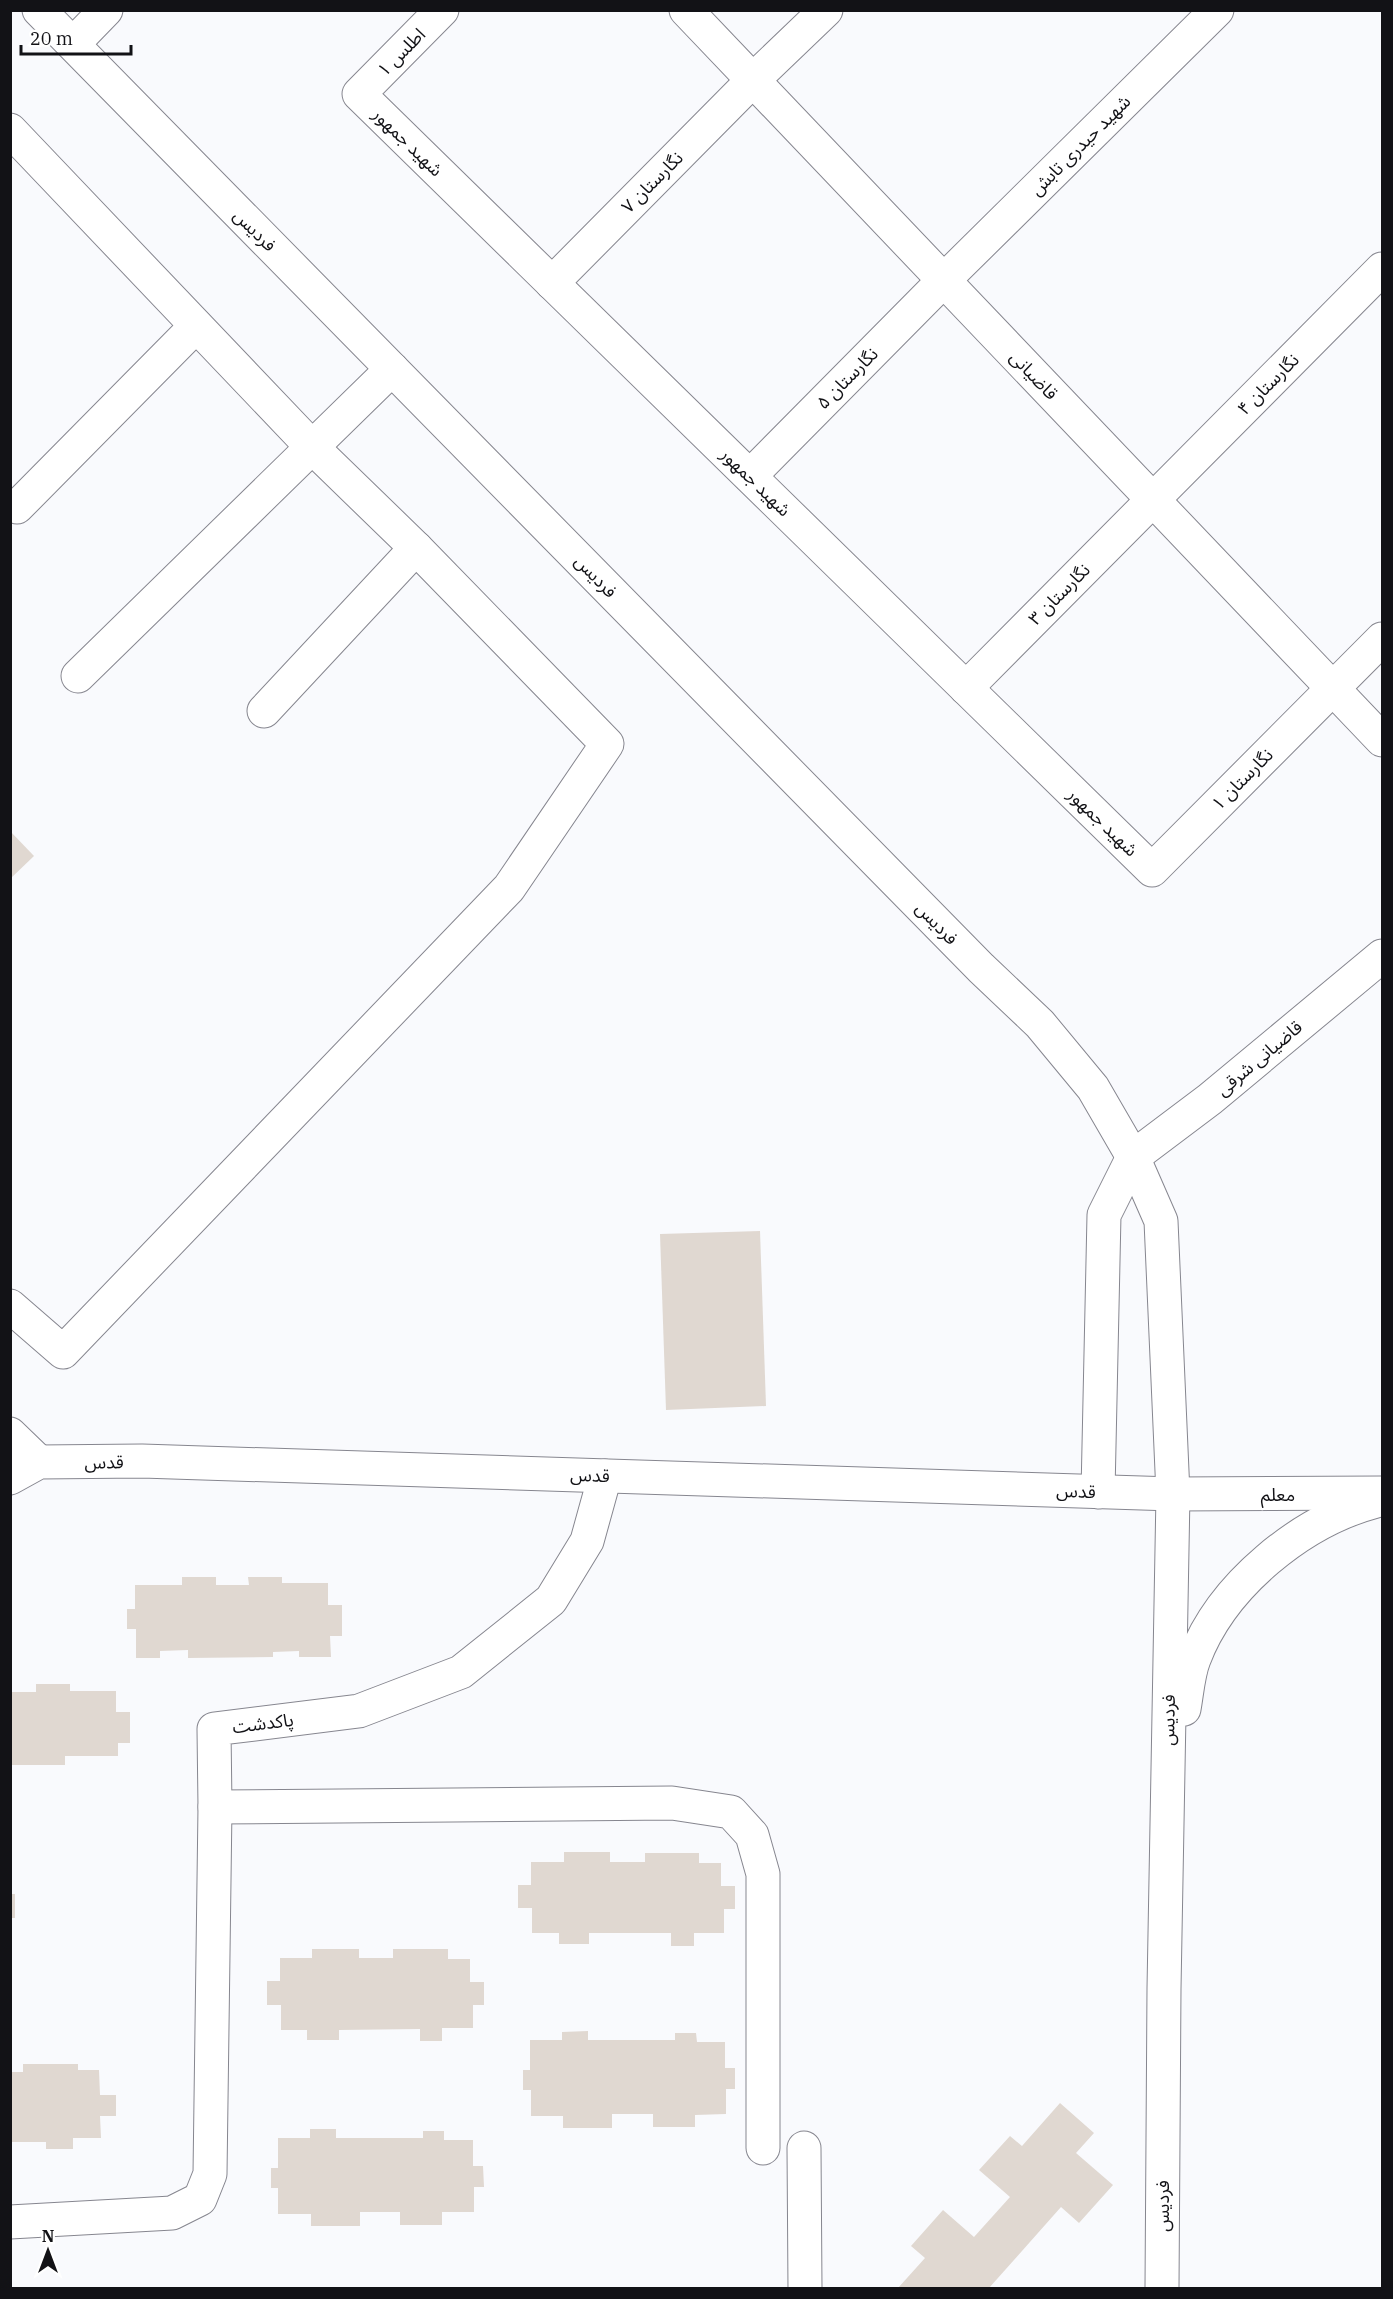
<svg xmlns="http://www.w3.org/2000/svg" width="1393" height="2299" font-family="'IBM Plex Serif','Noto Sans Arabic',serif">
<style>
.building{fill:#e0d8d1}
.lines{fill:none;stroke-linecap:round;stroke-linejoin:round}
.minor-casing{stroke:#86868f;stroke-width:35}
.minor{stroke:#fff;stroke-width:33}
.labels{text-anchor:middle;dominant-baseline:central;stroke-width:4.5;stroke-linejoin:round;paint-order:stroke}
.street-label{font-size:18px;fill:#121216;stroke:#fff}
</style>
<rect width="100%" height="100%" fill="#f9fafd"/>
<g class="building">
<path d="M 10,831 L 34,856 L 10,879 Z"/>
<path d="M 760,1231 L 766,1406 L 666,1410 L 660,1234 Z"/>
<path d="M 182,1577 L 216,1577 L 216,1585 L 249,1585 L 248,1577 L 282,1577 L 282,1583 L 328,1583 L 328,1605 L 342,1605 L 342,1636 L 330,1636 L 331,1657 L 299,1657 L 299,1651 L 273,1652 L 273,1657 L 188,1658 L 188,1650 L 160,1651 L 160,1658 L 136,1658 L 136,1629 L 127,1629 L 127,1609 L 135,1609 L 135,1585 L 182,1585 Z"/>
<path d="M 36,1684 L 70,1684 L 70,1691 L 116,1691 L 116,1712 L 130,1712 L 130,1743 L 118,1743 L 118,1756 L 65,1756 L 65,1765 L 10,1765 L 10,1692 L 36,1692 Z"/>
<path d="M 564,1852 L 610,1852 L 610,1862 L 645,1862 L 645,1853 L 699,1853 L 699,1863 L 721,1863 L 721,1886 L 735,1886 L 735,1909 L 724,1909 L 724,1933 L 694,1933 L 694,1946 L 671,1946 L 671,1933 L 589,1933 L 589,1944 L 559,1944 L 559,1933 L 532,1933 L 532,1908 L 518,1908 L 518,1885 L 531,1885 L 531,1862 L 564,1862 Z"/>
<rect x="10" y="1894" width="5" height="24"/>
<path d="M 312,1949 L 359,1949 L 359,1958 L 393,1958 L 393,1949 L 448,1949 L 448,1959 L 470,1959 L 470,1982 L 484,1982 L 484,2005 L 473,2005 L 473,2028 L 442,2028 L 442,2041 L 420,2041 L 420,2029 L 339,2030 L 339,2040 L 307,2040 L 307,2030 L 281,2030 L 281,2005 L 267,2005 L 267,1981 L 280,1981 L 280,1958 L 312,1958 Z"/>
<path d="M 588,2031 L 588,2040 L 675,2040 L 675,2033 L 696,2033 L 697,2042 L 725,2042 L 725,2068 L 735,2068 L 735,2089 L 726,2089 L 726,2114 L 695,2115 L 695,2127 L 653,2127 L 653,2114 L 612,2114 L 612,2128 L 563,2128 L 563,2116 L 531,2116 L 531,2090 L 523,2090 L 523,2070 L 530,2070 L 530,2040 L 562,2040 L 562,2032 Z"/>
<path d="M 23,2064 L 78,2064 L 78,2070 L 99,2070 L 100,2095 L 116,2095 L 116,2116 L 100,2116 L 101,2138 L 73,2138 L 73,2149 L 46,2149 L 46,2142 L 10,2142 L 10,2072 L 23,2072 Z"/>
<path d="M 1060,2103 L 1094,2133 L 1076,2153 L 1113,2185 L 1079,2223 L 1061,2207 L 989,2288 L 898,2288 L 925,2258 L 911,2246 L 943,2210 L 974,2237 L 1010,2197 L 979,2170 L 1010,2136 L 1022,2146 Z"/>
<path d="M 310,2129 L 336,2129 L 336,2138 L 423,2138 L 423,2131 L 444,2131 L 444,2140 L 473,2140 L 473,2166 L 483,2166 L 484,2187 L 474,2187 L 474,2212 L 442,2212 L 442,2225 L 400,2225 L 400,2212 L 360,2212 L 360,2226 L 311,2226 L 311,2214 L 278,2214 L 278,2188 L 271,2188 L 271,2168 L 278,2168 L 278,2138 L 310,2138 Z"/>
</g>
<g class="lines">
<defs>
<g id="minor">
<path d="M 39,10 L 981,968 L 1040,1024 L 1093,1088 L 1133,1157 L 1161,1221 L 1173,1494 L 1164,1989 L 1162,2288"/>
<path d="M 442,10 L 359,94 L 1152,870 L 1382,639"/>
<path d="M 686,10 L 1382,740"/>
<path d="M 73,44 L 106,10"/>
<path d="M 10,130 L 312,447 L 416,548 L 607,744 L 509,888 L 63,1352 L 10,1306"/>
<path d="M 552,283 L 753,80 L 826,10"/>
<path d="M 750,476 L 944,280 L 1217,10"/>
<path d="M 17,507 L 196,326"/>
<path d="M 78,676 L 392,369"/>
<path d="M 966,688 L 1382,269"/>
<path d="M 264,711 L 416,548"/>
<path d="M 10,1434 L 39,1462"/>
<path d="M 10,1478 L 39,1462 L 142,1461 L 1173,1494 L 1382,1493"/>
<path d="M 1098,1492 L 1104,1215 L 1133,1157 L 1210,1099 L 1382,956"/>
<path d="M 1184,1709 C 1187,1693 1188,1674 1194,1659 C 1222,1585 1301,1521 1376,1501"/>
<path d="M 215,1807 L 672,1803 L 731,1812 L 752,1835 L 763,1874 L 763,2148"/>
<path d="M 804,2148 L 805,2288"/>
<path d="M 10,2222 L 172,2213 L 200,2199 L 210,2174 L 215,1807 L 214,1729 L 359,1711 L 461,1672 L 551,1600 L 587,1541 L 605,1476"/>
</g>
</defs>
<use href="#minor" class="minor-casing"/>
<use href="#minor" class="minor"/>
</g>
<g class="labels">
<g class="street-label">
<text transform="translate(401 52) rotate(-45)">اطلس ۱</text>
<text transform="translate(408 142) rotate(44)">شهید جمهور</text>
<text transform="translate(1080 145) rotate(-45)">شهید حیدری تابش</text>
<text transform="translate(652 182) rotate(-45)">نگارستان ۷</text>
<text transform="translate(255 230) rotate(45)">فردیس</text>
<text transform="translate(1034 375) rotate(46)">قاضیانی</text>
<text transform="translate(847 378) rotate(-45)">نگارستان ۵</text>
<text transform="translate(1268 384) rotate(-45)">نگارستان ۴</text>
<text transform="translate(756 482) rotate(44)">شهید جمهور</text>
<text transform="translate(596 576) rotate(46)">فردیس</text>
<text transform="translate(1059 594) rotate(-45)">نگارستان ۳</text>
<text transform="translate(1242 779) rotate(-45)">نگارستان ۱</text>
<text transform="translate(1103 822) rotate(44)">شهید جمهور</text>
<text transform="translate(937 923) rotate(46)">فردیس</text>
<text transform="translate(1259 1058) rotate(-40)">قاضیانی شرقی</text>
<text transform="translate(104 1462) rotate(-1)">قدس</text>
<text transform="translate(590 1475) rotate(2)">قدس</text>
<text transform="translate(1076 1491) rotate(2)">قدس</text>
<text x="1278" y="1494">معلم</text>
<text transform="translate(1168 1720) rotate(-89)">فردیس</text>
<text transform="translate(263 1723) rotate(-7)">پاکدشت</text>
<text transform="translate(1162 2206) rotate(-90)">فردیس</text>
</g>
</g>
<rect width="1393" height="2299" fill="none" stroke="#121216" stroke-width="24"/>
<g transform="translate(48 2251)" stroke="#ffffff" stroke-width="4.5" paint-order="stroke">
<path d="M0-4.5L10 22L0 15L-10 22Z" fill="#121216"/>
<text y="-9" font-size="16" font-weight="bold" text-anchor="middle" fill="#121216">N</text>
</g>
<path d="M21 45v9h110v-9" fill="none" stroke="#121216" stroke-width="3"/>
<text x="30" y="45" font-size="18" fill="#121216" stroke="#ffffff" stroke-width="4.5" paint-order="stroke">20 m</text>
</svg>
